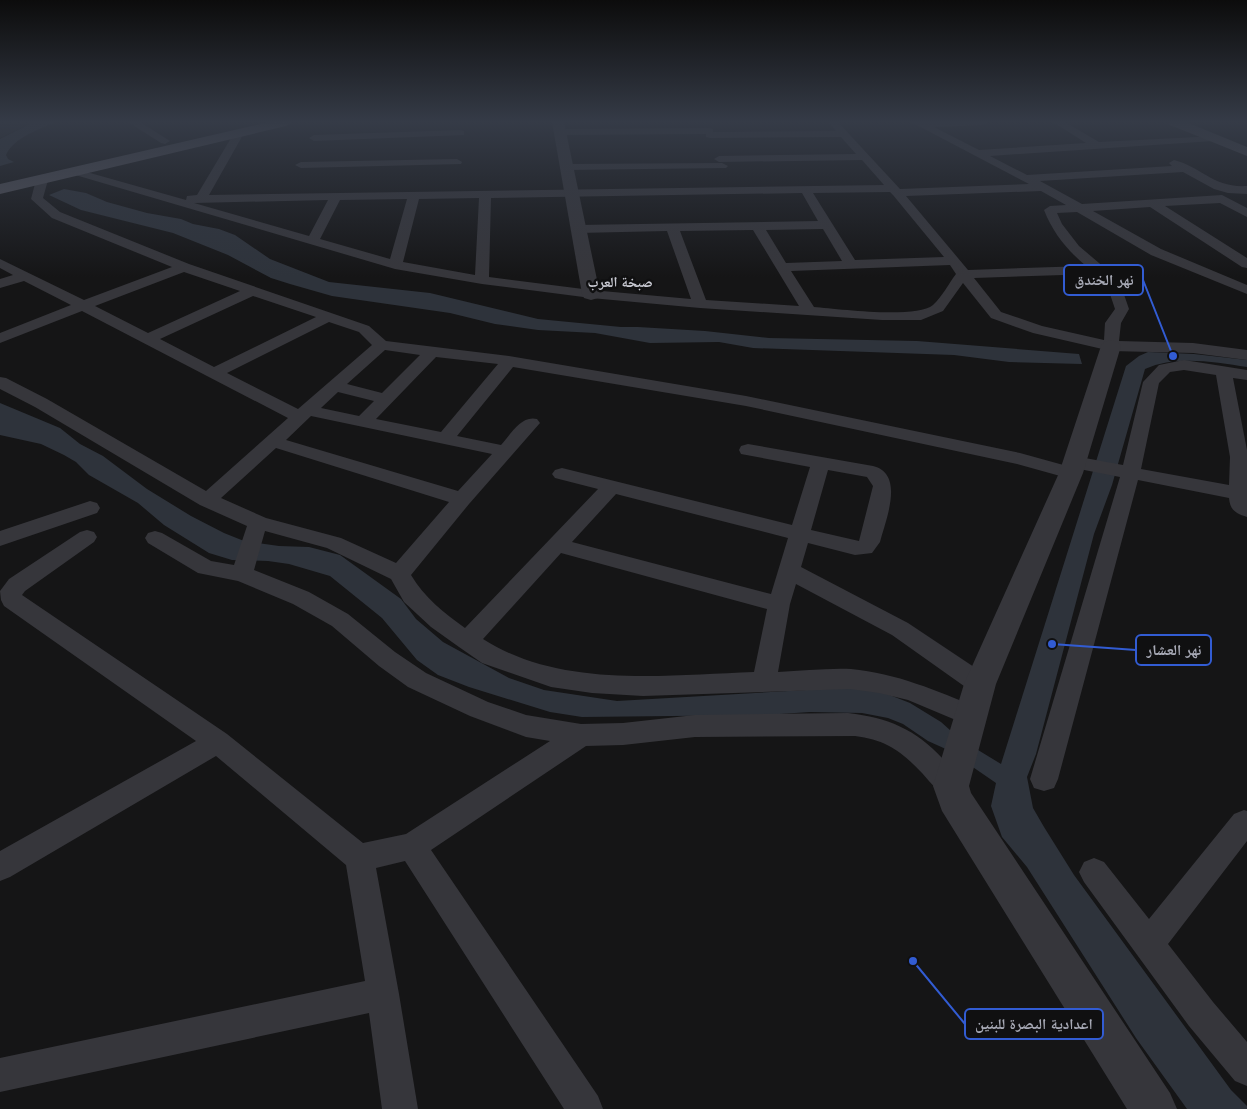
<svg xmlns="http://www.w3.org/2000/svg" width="1247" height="1109" font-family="'Work Sans','Noto Naskh Arabic',sans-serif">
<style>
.built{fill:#212123}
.water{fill:#2e333b}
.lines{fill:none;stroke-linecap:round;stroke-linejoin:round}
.minor{fill:#36363b;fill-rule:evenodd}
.tertiary{fill:#36363b;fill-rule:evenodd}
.secondary{fill:#44444b;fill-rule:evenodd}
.primary{fill:#52525a;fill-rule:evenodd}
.labels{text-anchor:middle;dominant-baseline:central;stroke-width:5;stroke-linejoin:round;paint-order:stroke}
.far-quarter-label{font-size:14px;font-weight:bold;fill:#c8c9d2;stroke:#101011}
.leader{fill:none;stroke:#325cd3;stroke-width:2}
.callout-dot{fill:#325cd3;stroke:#101011;stroke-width:2}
.callout{fill:#101011;stroke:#325cd3;stroke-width:2}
.callout-label{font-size:15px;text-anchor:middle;font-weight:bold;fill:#a7a9b5}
</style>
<rect width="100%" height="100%" fill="#151516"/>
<path class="built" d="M 0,122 L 33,122 L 0,138 Z"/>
<g class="water">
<path d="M 34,122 L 55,122 C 39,130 14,137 6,155 L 8,159 L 14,162 L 0,166 L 0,139 Z"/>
<path d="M 64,189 L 86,193 L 107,202 L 147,213 L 181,219 L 193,224 L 219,229 L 235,235 L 270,259 L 329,282 L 430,293 L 538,319 L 621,327 L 638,327 L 705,331 L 769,338 L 917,341 L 1079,354 L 1082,364 L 1009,362 L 954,355 L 753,348 L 719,342 L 650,343 L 595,333 L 538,330 L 495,324 L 450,313 L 332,296 L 290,284 L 271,278 L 228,255 L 173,233 L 81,210 L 49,195 Z"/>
<path d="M 1148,352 L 1194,354 L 1247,360 L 1247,367 C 1214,362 1176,355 1145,369 L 1112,485 L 1094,534 L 1036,754 L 1027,777 L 1033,808 L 1044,827 L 1074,875 L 1231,1090 L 1247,1106 L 1247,1109 L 1187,1109 L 1136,1038 L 1027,867 L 1002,837 L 991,806 L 996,783 L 948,750 L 928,741 L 903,724 L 888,718 L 862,713 L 810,712 L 765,715 L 582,717 L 550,712 L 469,687 L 438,675 L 417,660 L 382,618 L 330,576 L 289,564 L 268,561 L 232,560 L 209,553 L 164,525 L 138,503 L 89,475 L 76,462 L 64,455 L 41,444 L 0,435 L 0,403 L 60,428 L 80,444 L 103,456 L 147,489 L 191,516 L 224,533 L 244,541 L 279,546 L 309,547 L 340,555 L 401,599 L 416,619 L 443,642 L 509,678 L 544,690 L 617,701 L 824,689 L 858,689 L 882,692 L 910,703 L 941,722 L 960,739 L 1001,764 L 1126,366 L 1139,356 Z"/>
</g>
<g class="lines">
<g class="minor">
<path d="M 128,122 L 140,122 L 170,141 L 165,144 L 161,143 Z"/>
<path d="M 828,122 L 838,122 L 900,189 L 1029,184 L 911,122 L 988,122 L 983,125 L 934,127 L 979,150 L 1086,143 L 1053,122 L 1065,122 L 1099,142 L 1217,136 L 1218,138 L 1213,141 L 990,156 L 1027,175 L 1172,166 L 1169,163 L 1174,160 C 1202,167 1213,188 1247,186 L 1247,194 L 1228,193 L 1214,189 L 1183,172 L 1040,181 L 1082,204 L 1222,195 L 1247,208 L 1247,217 L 1220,203 L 1165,206 L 1247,258 L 1247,268 L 1242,267 L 1150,207 L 1093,211 L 1161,249 L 1247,285 L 1247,294 L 1151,255 L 1077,212 L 1057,213 L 1062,224 L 1079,246 L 1119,280 L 1129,309 L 1121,323 L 1119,341 L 1193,343 L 1247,350 L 1247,360 L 1193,353 L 1111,351 L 1033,333 L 991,318 L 963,283 L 943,311 L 921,320 L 882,320 L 700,308 L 591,298 L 482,284 L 395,269 L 72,174 L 70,172 L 76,169 L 186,200 L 187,196 L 197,195 L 234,133 L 239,130 L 244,133 L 209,195 L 884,185 L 862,160 L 719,162 L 714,159 L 719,156 L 856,154 L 841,137 L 710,138 L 706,137 L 706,134 L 560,135 L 555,132 L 560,129 L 709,128 L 713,129 L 713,132 L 836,131 ZM 1041,191 L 1066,205 L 1050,206 L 1044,210 C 1053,233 1067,250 1086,266 L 968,270 L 906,196 ZM 890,192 L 893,195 L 944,257 L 855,260 L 813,193 ZM 802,193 L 818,221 L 578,225 L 572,229 L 578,233 L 667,231 L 691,299 L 591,290 L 489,277 L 491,198 ZM 479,198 L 475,275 L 403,262 L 419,199 ZM 407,199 L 390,259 L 320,239 L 340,200 ZM 328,200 L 309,236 L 194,203 ZM 823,229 L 842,261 L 786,263 L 766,230 ZM 753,230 L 799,306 L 706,300 L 680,231 ZM 950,265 L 956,274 C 949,283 942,297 933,305 C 916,319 838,309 814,307 L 791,271 ZM 1095,274 L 1107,285 L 1115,309 L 1105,323 L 1104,340 L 1042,326 L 1001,312 L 974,278 Z"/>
<path d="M 460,130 L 464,131 L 464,135 L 314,141 L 309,138 L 314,135 Z"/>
<path d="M 457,159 L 462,162 L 461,164 L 301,168 L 295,165 L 301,162 Z"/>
<path d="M 722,163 L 728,166 L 726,168 L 566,170 L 560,167 L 566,164 Z"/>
<path d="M 42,177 L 48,180 L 43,198 L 60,212 L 189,264 L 369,326 L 386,341 L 509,356 L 746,396 L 1020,453 L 1067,466 L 1065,462 L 1067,458 L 1074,456 L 1123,465 L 1143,382 L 1159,365 L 1184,360 L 1247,370 L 1247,380 L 1233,378 L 1247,450 L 1247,517 C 1235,513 1230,510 1229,498 L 1138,480 L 1058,779 L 1054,788 L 1044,791 L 1034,788 L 1030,779 L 1120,477 L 1074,468 L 1081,473 L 1078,477 L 1071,479 L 1017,464 L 746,406 L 513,367 L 457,436 L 501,445 C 511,434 521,415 537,419 L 540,423 L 469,504 L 411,575 C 424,597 444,613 465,628 L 598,489 L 555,478 L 552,474 L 555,470 L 562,468 L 792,525 L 810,467 L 741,454 L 739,450 L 741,446 L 748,444 L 873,466 C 905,474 886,519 880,542 L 872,553 L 855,555 L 808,543 L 801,567 L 908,623 L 989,677 L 992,684 L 989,691 L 980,694 L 971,691 L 892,635 L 796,584 L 790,604 L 778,672 C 802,671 827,668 851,669 C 896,673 937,691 979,708 L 983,715 L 979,722 L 970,726 L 908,700 L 879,693 L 850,689 L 643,696 L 592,693 L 551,687 L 482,663 L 459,647 L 431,627 L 404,602 L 391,579 L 327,548 L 265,531 L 254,570 L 309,592 L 348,614 L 395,652 L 426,673 L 488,702 L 526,715 L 581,724 L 623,723 L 695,715 L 848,713 C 889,718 915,729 943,759 C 951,768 960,775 965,786 L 961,795 L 951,798 C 938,793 931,783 922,773 C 901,751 886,740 855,736 L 695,737 L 623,745 L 586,746 L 431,850 L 598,1096 L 603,1109 L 564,1109 L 405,861 L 376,868 L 399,994 L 418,1109 L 382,1109 L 369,1013 L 0,1092 L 0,1058 L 365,981 L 346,865 L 216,756 L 10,877 L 0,881 L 0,851 L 196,741 L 4,606 L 1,600 L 0,591 L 9,579 L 80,532 L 87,530 L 94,532 L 97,537 L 94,542 L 25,591 L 22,595 L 227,734 L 363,843 L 406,834 L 550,741 L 526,737 L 470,716 L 408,687 L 379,666 L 332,626 L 293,604 L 238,581 L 198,573 L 148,543 L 145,538 L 148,533 L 155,531 L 162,533 L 211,561 L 234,565 L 247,526 L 200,505 L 35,407 L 0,389 L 0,377 L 6,378 L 47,399 L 206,491 L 288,418 L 82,311 L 0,343 L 0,333 L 71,305 L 24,281 L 0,288 L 0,279 L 13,275 L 0,268 L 0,259 L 84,300 L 172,267 L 52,218 L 31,199 L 36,180 ZM 184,272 L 240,291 L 148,333 L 95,306 ZM 253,296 L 316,317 L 214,367 L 160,339 ZM 329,322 L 359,332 L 372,345 L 298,409 L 227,373 ZM 385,350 L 420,355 L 382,393 L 347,384 ZM 436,357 L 498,364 L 441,432 L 376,419 ZM 1184,370 L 1216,375 L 1230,457 L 1229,485 L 1141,469 L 1159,383 L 1170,372 ZM 338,392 L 374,401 L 359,416 L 321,408 ZM 311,416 L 492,454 L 458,491 L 286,440 ZM 276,448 L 449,502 L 396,563 L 341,538 L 266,518 L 221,498 ZM 828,470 L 867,477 L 873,486 L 859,541 L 811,530 ZM 616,494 L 788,538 L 771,594 L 572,542 ZM 561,553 L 767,609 L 754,672 C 666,675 561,689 483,639 Z"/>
<path d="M 90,501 L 97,503 L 100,508 L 97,513 L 0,546 L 0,531 Z"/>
<path d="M 1244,810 L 1247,811 L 1247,841 L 1168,944 L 1213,1002 L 1247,1042 L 1247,1086 L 1235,1081 L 1189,1026 L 1084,882 L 1079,872 L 1084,862 L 1094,858 L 1104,862 L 1149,919 L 1234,814 Z"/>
</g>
<g class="tertiary">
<path d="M 552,122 L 564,122 L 600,294 L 598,298 L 591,300 L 584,298 L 582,294 Z"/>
<path d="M 1111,340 L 1118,342 L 1121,346 L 1083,473 L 996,684 L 969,786 L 971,793 L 1170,1093 L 1177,1109 L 1127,1109 L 942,811 L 933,786 L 964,684 L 1059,473 L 1101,346 L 1104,342 Z"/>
</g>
<path class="secondary" d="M 1169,122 L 1186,122 L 1247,147 L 1247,156 L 1170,125 Z"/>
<path class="primary" d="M 269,122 L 292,122 L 286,126 L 0,194 L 0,184 Z"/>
</g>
<linearGradient id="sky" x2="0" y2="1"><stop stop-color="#0c0c0c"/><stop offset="0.44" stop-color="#353b47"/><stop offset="1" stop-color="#353b47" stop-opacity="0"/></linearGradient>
<rect width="1247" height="277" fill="url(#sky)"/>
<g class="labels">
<g class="far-quarter-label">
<text x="620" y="282">صبخة العرب</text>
</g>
</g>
<path class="leader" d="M1173 356L1143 280M1052 644L1136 650M913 961L965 1024"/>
<g class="callout-dot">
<circle cx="1173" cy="356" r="5"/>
<circle cx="1052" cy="644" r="5"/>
<circle cx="913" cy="961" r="5"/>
</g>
<g class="callout">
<rect x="1064" y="265" width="79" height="30" rx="5"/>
<rect x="1136" y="635" width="75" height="30" rx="5"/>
<rect x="965" y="1009" width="138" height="30" rx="5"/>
</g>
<g class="callout-label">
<text x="1104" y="285">نهر الخندق</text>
<text x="1174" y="655">نهر العشار</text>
<text x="1034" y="1029">اعدادية البصرة للبنين</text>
</g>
</svg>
